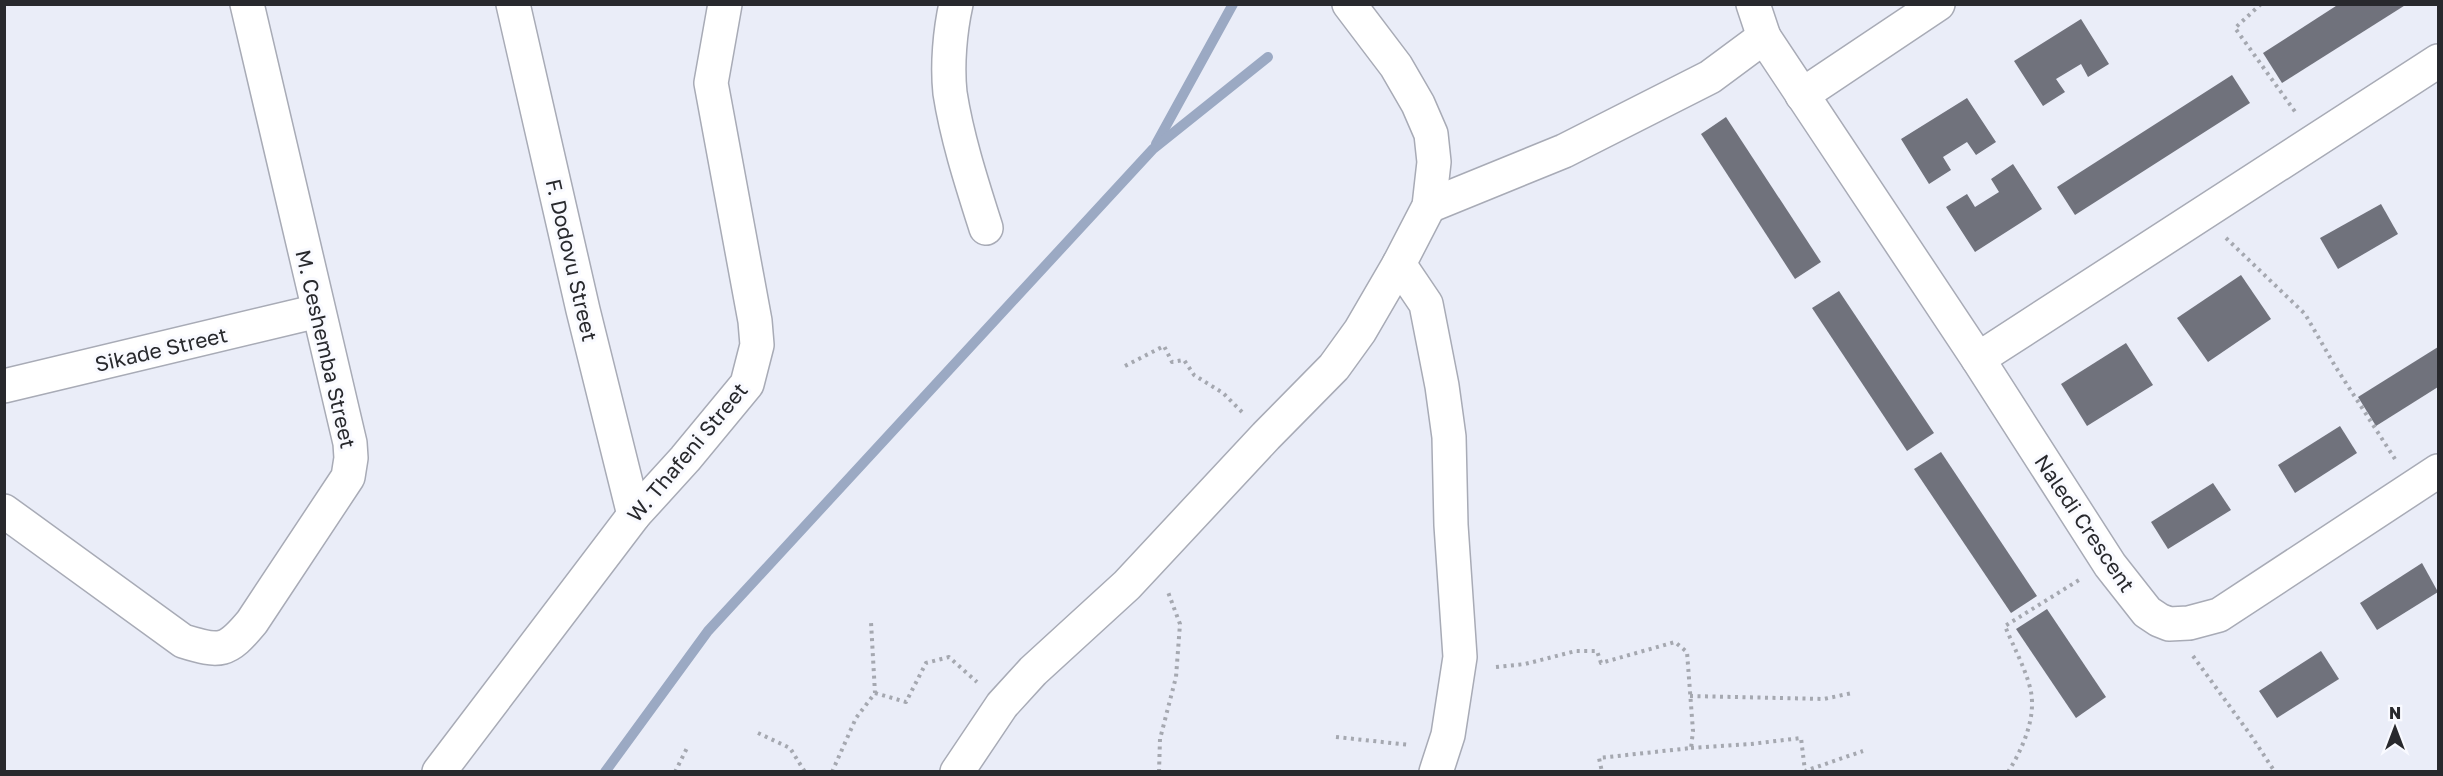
<svg xmlns="http://www.w3.org/2000/svg" width="2443" height="776" font-family="'Golos Text',sans-serif">
<style>
.lines{fill:none;stroke-linecap:round;stroke-linejoin:round}
.stream{stroke:#9ba9c3;stroke-width:10}
.building{fill:#70727c}
.street-casing{stroke:#a8abb6;stroke-width:36}
.path{stroke:#a5a8b0;stroke-width:4;stroke-dasharray:3 4.5;stroke-linecap:butt}
.street{stroke:#fff;stroke-width:33}
.labels{text-anchor:middle;dominant-baseline:central;stroke-width:6;stroke-linejoin:round;paint-order:stroke}
.street-label{font-size:21px;fill:#28292d;stroke:#f9faff}
</style>
<rect width="100%" height="100%" fill="#eaedf8"/>
<g class="lines">
<g class="stream">
<path d="M 1156,144 L 1233,4"/>
<path d="M 605,772 L 708,631 L 1153,149 L 1268,57"/>
</g>
</g>
<g class="building">
<path d="M 2339,4 L 2407,4 L 2282,83 L 2263,53 Z"/>
<path d="M 2081,19 L 2109,64 L 2088,77 L 2081,64 L 2056,79 L 2065,92 L 2043,106 L 2014,61 Z"/>
<path d="M 2232,75 L 2250,103 L 2075,215 L 2057,187 Z"/>
<path d="M 1967,98 L 1996,142 L 1976,155 L 1967,142 L 1943,157 L 1951,170 L 1929,184 L 1901,139 Z"/>
<path d="M 1726,117 L 1821,262 L 1795,279 L 1701,134 Z"/>
<path d="M 2013,164 L 2042,209 L 1975,252 L 1946,207 L 1967,194 L 1975,207 L 1999,192 L 1991,179 Z"/>
<path d="M 2381,204 L 2398,234 L 2338,269 L 2320,238 Z"/>
<path d="M 2241,275 L 2271,319 L 2208,362 L 2177,318 Z"/>
<path d="M 1839,291 L 1934,433 L 1907,451 L 1812,308 Z"/>
<path d="M 2126,343 L 2153,385 L 2087,426 L 2061,384 Z"/>
<path d="M 2438,347 L 2438,387 L 2376,426 L 2358,397 Z"/>
<path d="M 2340,426 L 2357,453 L 2295,493 L 2278,465 Z"/>
<path d="M 1941,452 L 2037,596 L 2011,613 L 1914,469 Z"/>
<path d="M 2213,483 L 2231,510 L 2168,549 L 2151,522 Z"/>
<path d="M 2422,563 L 2438,592 L 2377,630 L 2360,603 Z"/>
<path d="M 2047,609 L 2106,697 L 2076,718 L 2016,629 Z"/>
<path d="M 2321,651 L 2339,679 L 2277,718 L 2259,691 Z"/>
</g>
<g class="lines">
<defs>
<g id="street">
<path d="M 513,4 L 583,310 L 634,515"/>
<path d="M 956,4 C 950,31 947,65 950,93 C 957,138 972,184 986,228"/>
<path d="M 1753,4 L 1764,37"/>
<path d="M 1802,95 L 1938,4"/>
<path d="M 1429,206 L 1564,151 L 1710,77 L 1764,37 L 1978,359 L 2110,565 L 2147,612 L 2159,620 L 2169,624 L 2189,623 L 2219,615 L 2438,471"/>
<path d="M 1399,264 L 1426,304 L 1442,386 L 1449,437 L 1451,525 L 1460,657 L 1448,735 L 1436,772"/>
<path d="M 1978,359 L 2438,61"/>
<path d="M 4,386 L 318,311"/>
<path d="M 4,511 L 183,641 C 221,653 227,652 252,622 L 348,477 L 351,458 L 350,443 L 247,4"/>
<path d="M 439,772 L 634,515 L 685,459 L 747,384 L 757,345 L 755,321 L 711,83 L 725,4"/>
<path d="M 957,772 L 1002,705 L 1033,671 L 1127,585 L 1266,436 L 1334,367 L 1360,331 L 1399,264 L 1429,206 L 1434,162 L 1431,134 L 1418,104 L 1396,66 L 1349,4"/>
</g>
</defs>
<use href="#street" class="street-casing"/>
<g class="path">
<path d="M 2261,4 L 2235,28 L 2296,113"/>
<path d="M 2226,238 L 2305,314 L 2335,366 L 2395,459"/>
<path d="M 1125,366 L 1164,346 L 1172,362 L 1184,360 L 1194,375 L 1223,393 L 1242,412"/>
<path d="M 2193,656 L 2252,737 L 2275,772"/>
<path d="M 1496,667 L 1525,664 L 1576,651 L 1597,651 L 1601,663 L 1675,642 L 1687,652 L 1693,731 L 1691,748 L 1599,758 L 1602,772"/>
<path d="M 875,693 L 906,702 L 926,663 L 949,657 L 977,682"/>
<path d="M 1690,696 L 1824,699 L 1852,693"/>
<path d="M 758,733 L 790,748 L 805,772"/>
<path d="M 1336,737 L 1410,745"/>
<path d="M 1691,748 L 1751,744 L 1801,738 L 1805,771 L 1863,751"/>
<path d="M 675,772 L 687,748"/>
<path d="M 832,772 L 856,718 L 875,693 L 871,622"/>
<path d="M 1159,772 L 1160,739 L 1176,677 L 1180,624 L 1168,592"/>
<path d="M 2008,772 C 2022,750 2036,719 2031,692 C 2027,671 2013,646 2005,626 L 2079,580"/>
</g>
<use href="#street" class="street"/>
</g>
<g class="labels">
<g class="street-label">
<text transform="translate(572 260) rotate(77)">F. Dodovu Street</text>
<text transform="translate(161 349) rotate(-13)">Sikade Street</text>
<text transform="translate(326 349) rotate(77)">M. Ceshemba Street</text>
<text transform="translate(687 452) rotate(-50)">W. Thafeni Street</text>
<text transform="translate(2085 523) rotate(56)">Naledi Crescent</text>
</g>
</g>
<rect width="2443" height="776" fill="none" stroke="#28292d" stroke-width="12"/>
<g transform="translate(2395 728)" stroke="#f9faff" stroke-width="4.5" paint-order="stroke">
<path d="M0-4.5L10 22L0 15L-10 22Z" fill="#28292d"/>
<text y="-9" font-size="16" font-weight="bold" text-anchor="middle" fill="#28292d">N</text>
</g>
</svg>
